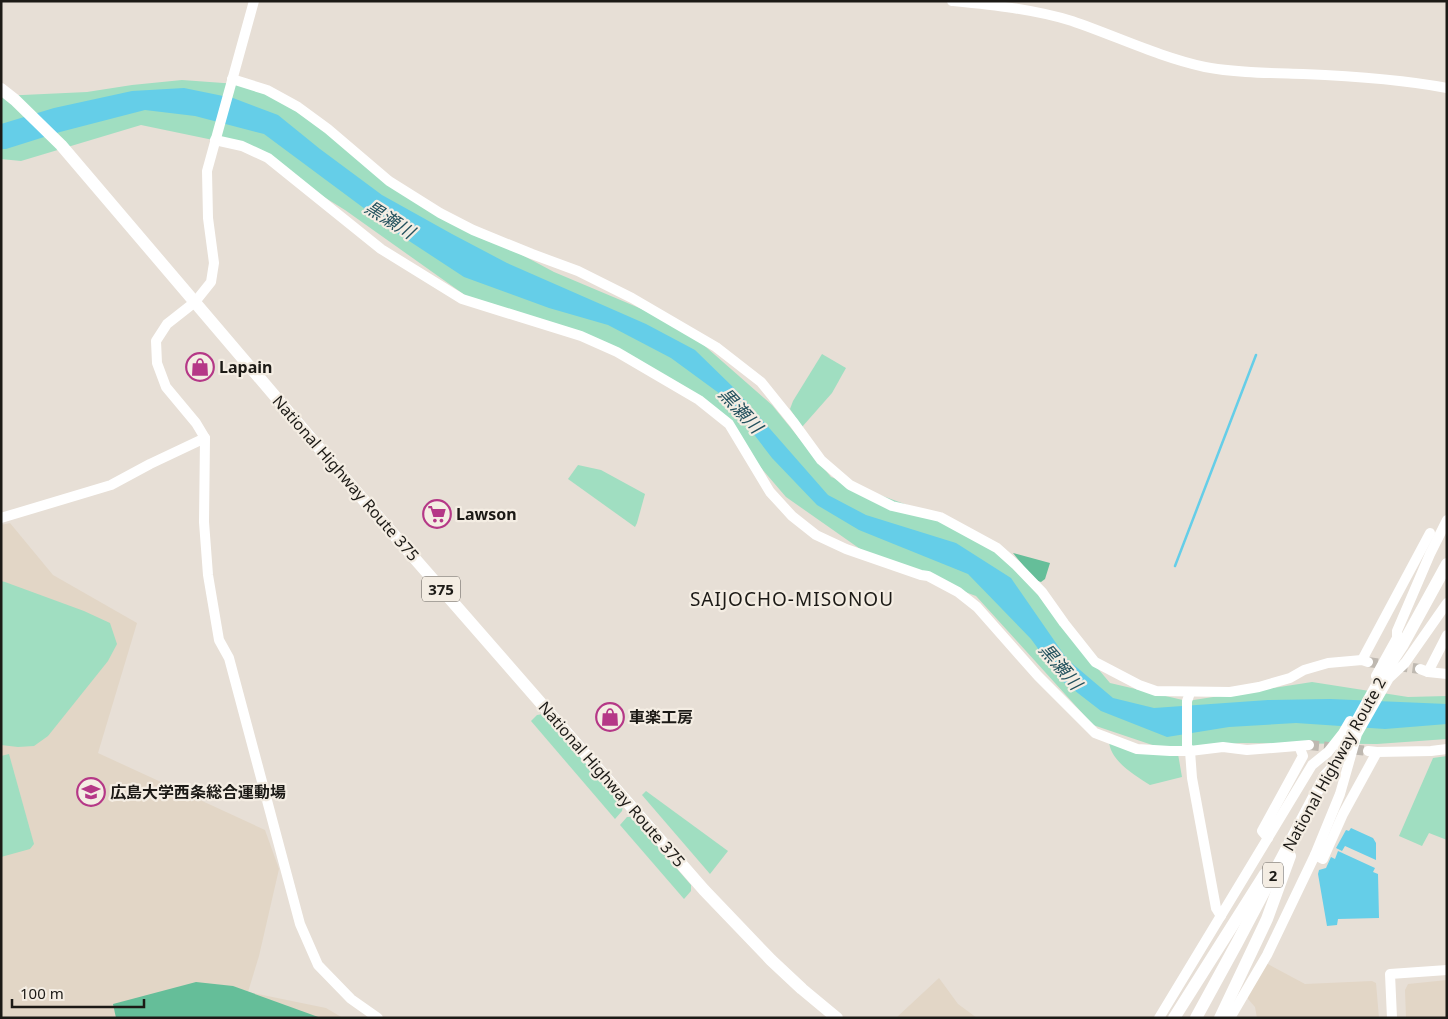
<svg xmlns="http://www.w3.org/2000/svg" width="1448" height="1019" font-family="'Noto Sans','Noto Sans JP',sans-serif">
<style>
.built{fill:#e2d6c6}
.green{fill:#a0dec1}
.forest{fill:#65be99}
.water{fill:#65cee8}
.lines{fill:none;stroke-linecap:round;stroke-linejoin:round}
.stream{stroke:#65cee8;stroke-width:2.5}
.tertiary-tunnel{stroke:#beb8b0;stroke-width:10;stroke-dasharray:10 5;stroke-linecap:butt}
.tertiary{stroke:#fff;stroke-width:10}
.trunk{stroke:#fff;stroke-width:12}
.labels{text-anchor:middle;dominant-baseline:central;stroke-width:4.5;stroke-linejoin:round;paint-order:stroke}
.shield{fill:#f4ede3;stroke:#5d5954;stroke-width:1}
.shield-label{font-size:15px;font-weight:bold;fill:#1c1a16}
.poi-label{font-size:16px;font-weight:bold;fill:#1c1a16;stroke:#f4ede3;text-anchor:start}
.street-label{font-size:16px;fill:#1c1a16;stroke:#f4ede3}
.water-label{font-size:18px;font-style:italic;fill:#23515d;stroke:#f4ede3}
.quarter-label{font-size:19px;letter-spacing:1px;fill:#1c1a16;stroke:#f4ede3}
</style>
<rect width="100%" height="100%" fill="#e7dfd6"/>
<g class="built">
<path d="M 10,523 L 53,575 L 137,623 L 98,753 L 265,830 L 279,869 L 259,956 L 248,992 L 326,1008 L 343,1018 L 1,1018 L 1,525 Z"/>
<path d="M 1264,962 L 1305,984 L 1372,981 L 1376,983 L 1379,1018 L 1257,1018 L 1255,1007 L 1248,999 L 1247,995 Z"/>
<path d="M 939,978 L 958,1004 L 977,1018 L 896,1018 Z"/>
<path d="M 1447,980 L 1447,1018 L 1406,1018 L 1405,990 L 1408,984 Z"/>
</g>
<g class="green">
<path d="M 182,80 L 251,85 L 328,129 L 423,202 L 554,272 L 682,326 L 772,405 L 831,477 L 940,517 L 1016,565 L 1056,619 L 1110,683 L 1187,701 L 1312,682 L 1408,697 L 1447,696 L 1447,739 L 1377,744 L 1240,743 L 1170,751 L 1093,725 L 976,596 L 873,558 L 786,497 L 751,456 L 730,421 L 581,336 L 469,298 L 345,210 L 242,146 L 141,125 L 21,161 L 1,159 L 1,96 L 87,92 L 132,85 Z"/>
<path d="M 822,354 L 846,368 L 832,393 L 802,427 L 790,409 L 793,401 Z"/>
<path d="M 578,465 L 601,470 L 645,494 L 637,523 L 635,527 L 568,479 Z"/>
<path d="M 1,581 L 5,582 L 84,611 L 110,623 L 117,644 L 108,661 L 48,736 L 34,746 L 18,747 L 1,745 Z"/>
<path d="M 543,714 L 623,805 L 622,811 L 615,819 L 531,721 L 537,715 Z"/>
<path d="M 1109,740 L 1178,754 L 1182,777 L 1150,785 C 1134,775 1109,760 1109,740 Z"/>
<path d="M 9,754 L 34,844 L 30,849 L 1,857 L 1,756 Z"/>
<path d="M 1447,756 L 1447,840 L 1429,833 L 1422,846 L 1399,836 L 1433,758 Z"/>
<path d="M 646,791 L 728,851 L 710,874 L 642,795 Z"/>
<path d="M 627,817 L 632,817 L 691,885 L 691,891 L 684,899 L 620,825 Z"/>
</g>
<g class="forest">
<path d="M 1013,553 L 1050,563 L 1045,579 L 1041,582 L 1035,580 Z"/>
<path d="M 196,982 L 233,986 L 321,1018 L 116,1018 L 113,1004 Z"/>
</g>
<g class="water">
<path d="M 184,88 L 233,98 L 278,115 L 320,149 L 382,195 L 452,234 L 507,263 L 646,324 L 695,350 L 735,389 L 828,495 L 866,515 L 956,543 L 1011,578 L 1067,659 L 1113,698 L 1154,708 L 1268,700 L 1330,699 L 1447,704 L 1447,724 L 1385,729 L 1296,723 L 1229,727 L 1167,737 L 1101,711 L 1061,680 L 1031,639 L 968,574 L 859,530 L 817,505 L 772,458 L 727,399 L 671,358 L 608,325 L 549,308 L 464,277 L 400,235 L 264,134 L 195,116 L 145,110 L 60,132 L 6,149 L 1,149 L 1,124 L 54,108 L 132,91 Z"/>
<path d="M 1351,828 L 1373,838 L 1376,843 L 1376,860 L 1345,846 L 1342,851 L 1336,848 L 1346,830 L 1349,831 Z"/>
<path d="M 1338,851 L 1375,868 L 1373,872 L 1378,874 L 1379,918 L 1338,919 L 1337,925 L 1327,926 L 1318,874 L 1319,870 L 1326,868 L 1331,857 L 1335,859 Z"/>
</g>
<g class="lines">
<path class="stream" d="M 1175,566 L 1256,355"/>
<g class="tertiary-tunnel">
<path d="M 1368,662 L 1420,669"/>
<path d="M 1309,745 L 1368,751"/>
</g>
<g class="tertiary">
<path d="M 254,1 L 207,171 L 208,218 L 214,263 L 211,282 L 195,302 L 167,324 L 156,341 L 157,363 L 166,387 L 196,423 L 205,438 L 204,522 L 208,575 L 219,640 L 229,658 L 300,924 L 318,965 L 351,999 L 378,1018"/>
<path d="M 952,1 C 992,5 1033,9 1072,21 C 1116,36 1159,57 1205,67 C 1235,73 1272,73 1303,74 C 1351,76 1400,79 1447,88"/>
<path d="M 232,79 L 267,90 L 298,107 L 328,129 L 389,181 L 440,213 L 473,230 L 532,254 L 578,271 L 632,298 L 716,347 L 761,382 L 794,423 L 821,460 L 850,485 L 892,506 L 940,517 L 997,548 L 1016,565 L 1042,592 L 1064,623 L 1095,662 L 1139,685 L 1156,691 L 1230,692 L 1259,687 L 1290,678 L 1304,670 L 1328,663 L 1362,660 L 1368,662"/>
<path d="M 215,140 L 242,146 L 268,158 L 381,249 L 462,299 L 581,336 L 617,352 L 699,400 L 729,424 L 770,492 L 792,516 L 816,535 L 846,549 L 921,575 L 928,576 L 958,592 L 977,607 L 1038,676 L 1095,733 L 1137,749 L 1170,751 L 1190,751 L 1223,747 L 1247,750 L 1309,745"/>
<path d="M 1,518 L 111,485 L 150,464 L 205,438"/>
<path d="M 1362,660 L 1430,533"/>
<path d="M 1420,669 L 1428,672 L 1447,674"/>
<path d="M 1428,672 L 1447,635"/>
<path d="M 1376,676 L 1397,638 L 1397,631 L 1430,554 L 1447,520"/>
<path d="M 1190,693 L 1187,701 L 1187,746 L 1190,751 L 1192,778 L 1216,908 L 1221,916"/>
<path d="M 1368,751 L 1377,752 L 1431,751 L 1447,749"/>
<path d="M 1268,838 L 1262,831 L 1303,756 L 1299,746"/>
<path d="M 1315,855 L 1323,859 L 1343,814 L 1377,752"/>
<path d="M 1159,1018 L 1312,765 L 1328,752 L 1343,733 L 1350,721"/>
<path d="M 1230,1018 L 1267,955 L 1315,855 L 1340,794 L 1357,734 L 1389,678 L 1405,663 L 1447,603"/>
<path d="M 1392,1018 L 1390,974 L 1447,970"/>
</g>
<g class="trunk">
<path d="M 1,89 L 15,100 L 61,145 L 354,489 L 704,890 L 771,960 L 802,989 L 837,1018"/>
<path d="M 1174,1018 L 1265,874"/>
<path d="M 1196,1018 L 1237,943 L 1325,776 L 1337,763 L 1350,734 L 1381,678 L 1402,646 L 1447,564"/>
<path d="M 1220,1018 L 1267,919 L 1290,856"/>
</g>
</g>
<defs>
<symbol id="shop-ring" viewBox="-11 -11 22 22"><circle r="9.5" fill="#f4ede3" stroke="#b53887" stroke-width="1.5"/><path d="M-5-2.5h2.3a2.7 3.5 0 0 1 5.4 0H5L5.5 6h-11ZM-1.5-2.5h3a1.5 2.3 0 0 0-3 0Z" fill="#b53887"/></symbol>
<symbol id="supermarket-ring" viewBox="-11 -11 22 22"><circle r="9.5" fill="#f4ede3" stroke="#b53887" stroke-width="1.5"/><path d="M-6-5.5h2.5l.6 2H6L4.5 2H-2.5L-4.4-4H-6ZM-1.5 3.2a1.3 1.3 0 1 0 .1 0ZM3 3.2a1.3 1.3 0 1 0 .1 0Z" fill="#b53887"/></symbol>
<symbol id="university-ring" viewBox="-11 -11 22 22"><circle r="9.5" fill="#f4ede3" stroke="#b53887" stroke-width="1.5"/><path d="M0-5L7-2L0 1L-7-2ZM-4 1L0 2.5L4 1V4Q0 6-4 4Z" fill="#b53887"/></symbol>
</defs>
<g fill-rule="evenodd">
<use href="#shop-ring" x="184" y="351" width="32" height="32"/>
<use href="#supermarket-ring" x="421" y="498" width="32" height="32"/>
<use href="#shop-ring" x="594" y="701" width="32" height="32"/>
<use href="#university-ring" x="75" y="776" width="32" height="32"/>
</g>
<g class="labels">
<g class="shield">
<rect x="422" y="576.5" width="38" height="25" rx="4"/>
<rect x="1263" y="862.5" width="20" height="25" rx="4"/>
</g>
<g class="shield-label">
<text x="441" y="589">375</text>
<text x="1273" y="875">2</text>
</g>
<g class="poi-label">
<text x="219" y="367">Lapain</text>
<text x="456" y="514">Lawson</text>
<text x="629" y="717">車楽工房</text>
<text x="110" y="792">広島大学西条総合運動場</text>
</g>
<g class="street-label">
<text transform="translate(346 478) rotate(49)">National Highway Route 375</text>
<text transform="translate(1334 764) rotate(-61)">National Highway Route 2</text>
<text transform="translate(612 784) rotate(49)">National Highway Route 375</text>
</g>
<g class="water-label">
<text transform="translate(390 219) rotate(32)">黒瀬川</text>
<text transform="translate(741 410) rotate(47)">黒瀬川</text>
<text transform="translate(1061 666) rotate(49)">黒瀬川</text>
</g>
<g class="quarter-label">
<text x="792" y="599">SAIJOCHO-MISONOU</text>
</g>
</g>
<rect width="1448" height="1019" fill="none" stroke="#1c1a16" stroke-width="5"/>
<path d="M12 999v8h132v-8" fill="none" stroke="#1c1a16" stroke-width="2.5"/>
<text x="20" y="999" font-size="15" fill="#1c1a16" stroke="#f4ede3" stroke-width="4" paint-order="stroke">100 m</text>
</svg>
